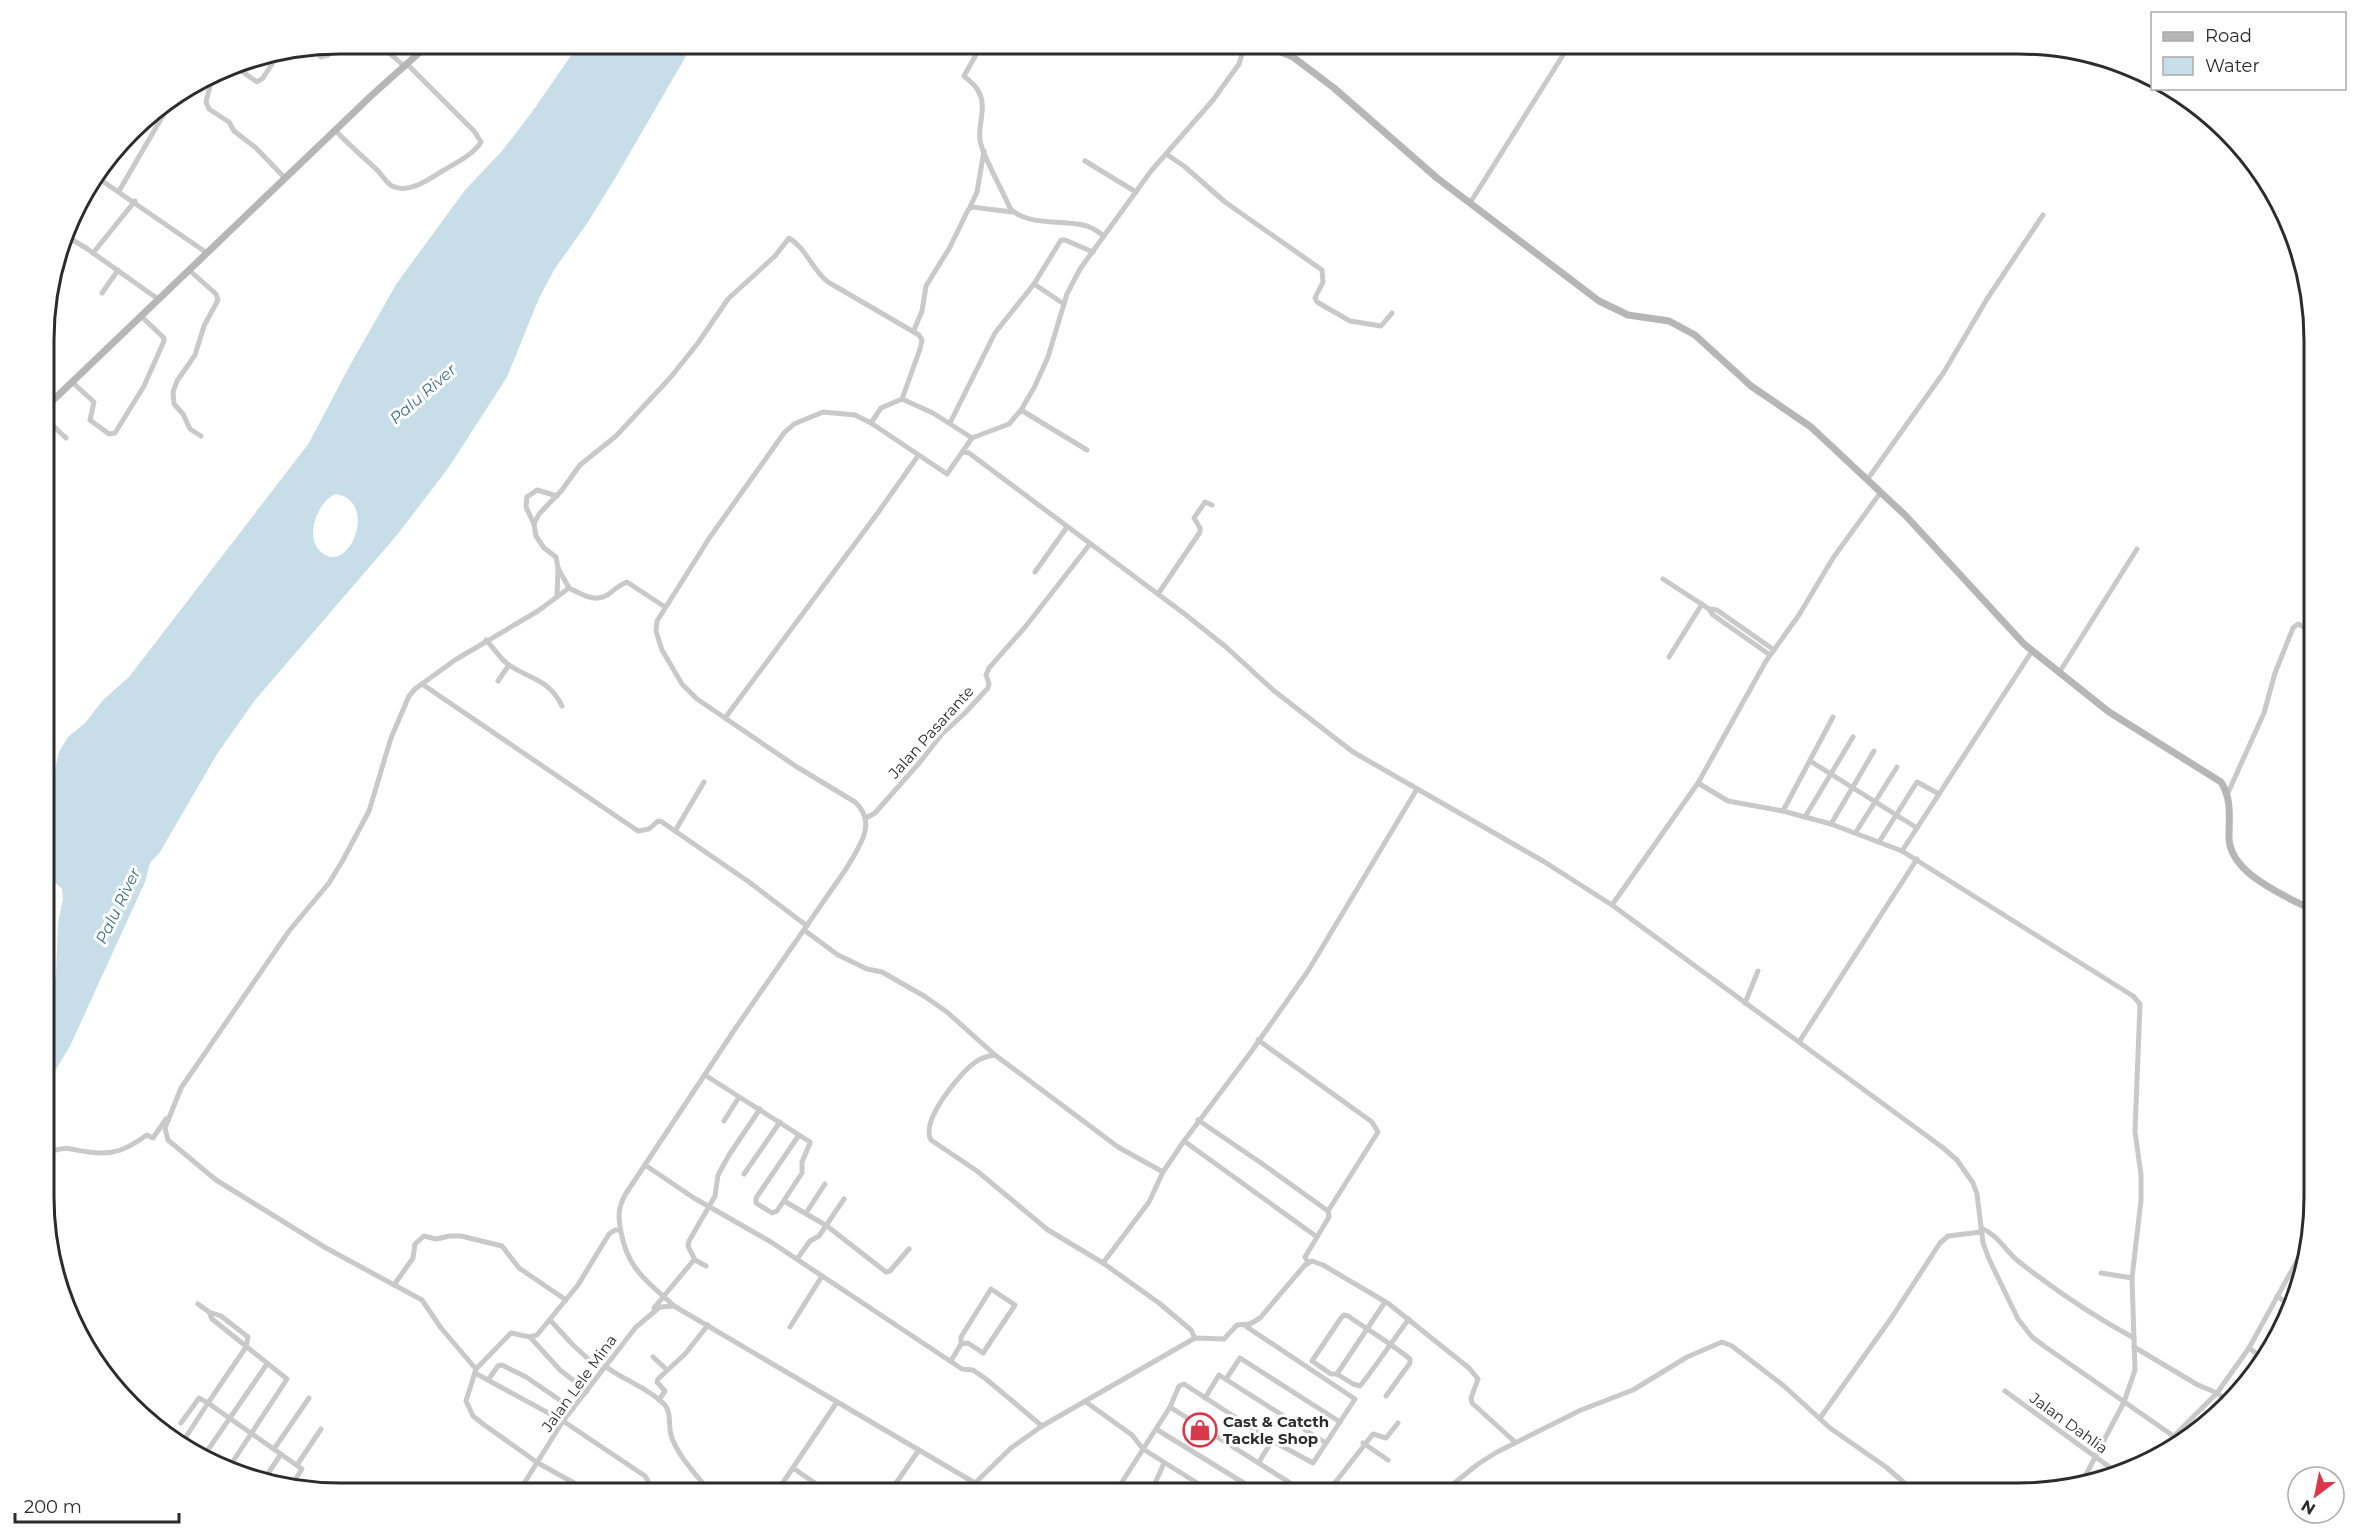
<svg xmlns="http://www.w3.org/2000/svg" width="2358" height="1537" font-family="Montserrat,sans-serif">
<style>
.water{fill:#c7dde8;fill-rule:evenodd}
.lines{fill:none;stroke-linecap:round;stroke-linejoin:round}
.street{stroke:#c9c9c9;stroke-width:5}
.secondary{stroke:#b6b6b6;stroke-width:7}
.labels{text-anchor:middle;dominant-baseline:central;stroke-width:6;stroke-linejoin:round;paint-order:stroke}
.street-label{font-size:15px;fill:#2c2c2c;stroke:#fff}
.poi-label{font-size:15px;font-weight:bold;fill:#2c2c2c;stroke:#fff;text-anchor:start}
.water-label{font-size:16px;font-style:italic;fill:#406f88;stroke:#fff}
.rim{fill:none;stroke:#2c2c2c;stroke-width:3}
</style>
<rect width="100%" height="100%" fill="#fff"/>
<path class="water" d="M 579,44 L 693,44 L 617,175 L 588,222 L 554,270 L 539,298 L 507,377 L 449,467 L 397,535 L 255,700 L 217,754 L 160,852 L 150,863 L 145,882 L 70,1046 L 46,1086 L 46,1020 L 56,975 L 58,923 L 63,899 L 62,889 L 57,884 L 46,880 L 46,786 L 54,773 L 59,752 L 68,737 L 85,723 L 103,700 L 129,677 L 309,443 L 349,367 L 397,283 L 465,190 L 502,151 L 532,112 ZM 335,494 C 381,500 348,581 319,550 C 305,535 318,502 335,494 Z"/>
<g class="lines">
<g class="street">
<path d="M 373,44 L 386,50 L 404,66"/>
<path d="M 982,44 L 964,76 C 968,80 974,84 977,89 C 990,108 974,128 982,148 C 990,169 1001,188 1010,208 C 1025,226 1063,220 1083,225 C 1091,226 1097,231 1104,236"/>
<path d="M 311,49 L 321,57 L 328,55 L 338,44"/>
<path d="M 233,65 L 257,82 L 263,78 L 277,56"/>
<path d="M 210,76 L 211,82 L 206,102 L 209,109 L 229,122 L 234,131 L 256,148 L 285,178"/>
<path d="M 335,130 C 348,144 362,156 376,169 C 382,174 385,182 392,186 C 409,195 430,178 444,170 C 456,163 474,154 481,142 L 474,131 L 407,64"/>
<path d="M 1166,154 L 1184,166 L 1225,202 L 1322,270 L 1323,282 L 1315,298 L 1317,302 L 1350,321 L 1381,326 L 1392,313"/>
<path d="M 1085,161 L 1136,192"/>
<path d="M 98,178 L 207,253"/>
<path d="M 119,191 L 165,112 L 165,104"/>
<path d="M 1470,203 L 1570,44"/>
<path d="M 970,207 L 977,192 L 984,151"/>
<path d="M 66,236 L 86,248 L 158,299"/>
<path d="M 93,253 L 135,201"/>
<path d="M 189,270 L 216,294 L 218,300 L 204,326 L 195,355 L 177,381 L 173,392 L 174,404 L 183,414 L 190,429 L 201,436"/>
<path d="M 1034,284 L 1064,304"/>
<path d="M 102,293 L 118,270"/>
<path d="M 46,303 L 51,306 L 54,314 L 46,327"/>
<path d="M 914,330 L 922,311 L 926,286 L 950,247 L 968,210 L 972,207 L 1012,212"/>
<path d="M 72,382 L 94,402 L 90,420 L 109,434 L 115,433 L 144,386 L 164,341 L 164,338 L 141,316"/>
<path d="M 1021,410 L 1087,450"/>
<path d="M 46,419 L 66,438"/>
<path d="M 871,423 L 881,408 L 902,399 L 933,413 L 972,438"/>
<path d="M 950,423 L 995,333 L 1034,284 L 1061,240 L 1065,240 L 1093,252"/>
<path d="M 963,452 L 969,453 L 1186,615 L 1226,647 L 1273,690 L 1353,752 L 1543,861 L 1612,905 L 1942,1147 L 1957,1160 L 1973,1183 L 1977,1194 L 1983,1243 L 1989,1259 L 2018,1319 L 2032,1337 L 2044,1346 L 2182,1442"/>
<path d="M 1867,480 L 1944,372 L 1987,299 L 2043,215"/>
<path d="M 534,524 L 526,507 L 527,497 L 537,490 L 557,496"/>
<path d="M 1035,572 L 1067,527"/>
<path d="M 1663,579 L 1709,609 L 1713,615 L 1770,655"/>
<path d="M 569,588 L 558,568 L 556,557 L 544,548 L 536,536 L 534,524 L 539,514 L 562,490 L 580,465 L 616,436 L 670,378 L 698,343 L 728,299 L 775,256 L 789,238 C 806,248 813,271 828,282 L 919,335 L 922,340 L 920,349 L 902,399"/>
<path d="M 1158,594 L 1200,532 L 1200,528 L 1194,518 L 1205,502 L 1212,505"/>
<path d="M 557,597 L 558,568"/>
<path d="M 1709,609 L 1717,610 L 1774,650"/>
<path d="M 486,640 C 493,647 501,660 509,665 C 531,680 549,679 562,706"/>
<path d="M 1669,657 L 1702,604"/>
<path d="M 2059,673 L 2137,549"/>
<path d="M 498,681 L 509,665"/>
<path d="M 422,684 L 638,831 L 649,829 L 658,821 L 662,822 L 749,882 L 807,926"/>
<path d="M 725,718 L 877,514 L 918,456"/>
<path d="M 1810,761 L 1917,828"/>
<path d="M 1698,783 L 1728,801 L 1783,811 L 1831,824 L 1902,851 L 2133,996 L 2140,1004 L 2135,1132 L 2141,1175 L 2141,1200 L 2132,1278 L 2135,1370 L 2124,1402 L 2080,1486"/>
<path d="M 2227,795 L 2264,713 L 2275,673 L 2293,628 L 2298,624 L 2314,632"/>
<path d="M 1783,811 L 1833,717"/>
<path d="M 1805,817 L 1853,737"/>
<path d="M 866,818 L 875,813 L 920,762 L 942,734 L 964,714 L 988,688 L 989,684 L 986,675 L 989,668 L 1026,626 L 1090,544"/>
<path d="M 1831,824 L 1874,751"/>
<path d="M 675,831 L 704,782"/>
<path d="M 1856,832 L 1897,767"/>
<path d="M 1879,842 L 1917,782 L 1939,794"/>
<path d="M 1902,851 L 2032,651"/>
<path d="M 1612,905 L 1698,783 L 1766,661 L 1799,615 L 1833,558 L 1881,492"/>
<path d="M 804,930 L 838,955 L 867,969 L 882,972 L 924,996 L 947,1012 L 995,1055 L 1118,1147 L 1163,1172"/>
<path d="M 1745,1003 L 1758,971"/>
<path d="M 1258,1040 L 1372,1122 L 1378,1132 L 1328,1211"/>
<path d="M 1799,1042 L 1917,859"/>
<path d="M 995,1055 C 988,1056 983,1057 977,1061 C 961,1071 920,1121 931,1140 L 977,1171 L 1048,1230 L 1103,1263 L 1159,1303 L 1191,1330 L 1195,1338"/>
<path d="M 705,1075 L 810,1142 L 810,1143 L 802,1162 L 802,1173 L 777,1211 L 772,1213 L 756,1203 L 756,1198 L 799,1135"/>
<path d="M 1198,1120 L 1264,1165 L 1328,1211 L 1329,1217 L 1305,1257 L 1308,1263"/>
<path d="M 724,1121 L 739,1097"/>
<path d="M 1184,1141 L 1317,1237"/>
<path d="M 56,1150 C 69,1146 76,1151 89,1152 C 114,1156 127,1149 147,1135 L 153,1138 L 166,1119"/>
<path d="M 645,1165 L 694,1198 L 771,1242 L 962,1369 L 973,1370 L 986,1379 L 1042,1426"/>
<path d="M 744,1174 L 780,1122"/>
<path d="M 784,1201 L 827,1226 L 886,1272 L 890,1271 L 909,1249"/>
<path d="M 806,1213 L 825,1184"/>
<path d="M 1981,1228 C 1997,1234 2006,1251 2018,1261 C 2055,1290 2093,1316 2134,1338"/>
<path d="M 797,1259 L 810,1241 L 819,1236 L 844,1199"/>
<path d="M 695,1260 L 688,1246 L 689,1241 L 715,1196 L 718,1175 L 729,1155 L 760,1109"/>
<path d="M 1103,1263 L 1149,1202 L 1163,1172 L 1184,1141 L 1251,1052 L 1308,971 L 1417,789"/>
<path d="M 2101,1273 L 2132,1278"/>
<path d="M 394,1285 L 413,1258 L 415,1244 L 424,1236 L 436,1239 L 450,1236 L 461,1236 L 502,1246 L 519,1268 L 566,1300"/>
<path d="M 2277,1296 L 2292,1307"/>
<path d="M 654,1308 L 693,1261 L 695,1260 L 706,1266"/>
<path d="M 209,1312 L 212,1319 L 287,1379 L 228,1469"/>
<path d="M 550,1320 L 572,1344 L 601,1371"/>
<path d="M 1244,1325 L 1355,1399 L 1313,1463 L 1269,1439"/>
<path d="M 790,1327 L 822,1276"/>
<path d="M 530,1337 L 560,1370 L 587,1391"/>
<path d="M 2134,1347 L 2198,1385 L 2217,1393 L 2229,1402"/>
<path d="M 2249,1348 L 2265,1360"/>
<path d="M 653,1357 L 667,1370"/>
<path d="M 951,1361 L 961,1344 L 961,1337 L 991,1289 L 1015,1305 L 983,1353 L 968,1343 L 961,1344"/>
<path d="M 605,1366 C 623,1380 647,1387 664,1404 C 672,1412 668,1425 671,1435 C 676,1454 699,1478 711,1493"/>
<path d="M 476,1369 L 441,1328 L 422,1300 L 326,1248 L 216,1180 L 168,1140 L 165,1128 L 181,1088 L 289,931 L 329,883 L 343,860 L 369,811 L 391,738 L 409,696 L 415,689 L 455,660 L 538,611 L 569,588 C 583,595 596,604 610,593 C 616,588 620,585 627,582 L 665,607"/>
<path d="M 475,1373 L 563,1421 L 645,1476 L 648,1481 L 644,1493"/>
<path d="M 1337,1374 L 1385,1302"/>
<path d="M 1226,1379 L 1240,1358 L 1340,1422"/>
<path d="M 488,1380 L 498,1366 L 502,1365 L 526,1377 L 573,1409"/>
<path d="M 2005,1391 L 2119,1474"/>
<path d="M 1386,1396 L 1410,1363 L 1410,1359 C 1391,1343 1368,1330 1348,1316 L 1344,1315 L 1341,1318 L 1312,1361 L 1331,1374 L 1337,1374 L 1353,1384 L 1360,1386 C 1377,1365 1392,1341 1409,1319"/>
<path d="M 1205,1398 L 1219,1375 L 1326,1443"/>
<path d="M 659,1400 L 665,1391 L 657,1382 L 658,1379 L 685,1354 L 708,1325"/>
<path d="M 1086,1402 L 1132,1435 L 1143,1449 L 1213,1493"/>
<path d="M 1170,1407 L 1179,1386 L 1184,1384 L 1269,1439 L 1270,1444 L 1259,1462"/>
<path d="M 1820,1418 L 1892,1317 L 1940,1243 L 1948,1236 L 1981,1232"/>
<path d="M 181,1423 L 199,1398 L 208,1403 L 246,1347 L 248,1337 L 221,1316 L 209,1312 L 198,1304"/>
<path d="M 1156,1429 L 1260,1493"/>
<path d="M 2174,1436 L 2217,1393 L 2249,1348 L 2309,1239"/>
<path d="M 1363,1443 L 1388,1460"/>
<path d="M 180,1446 L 208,1403 L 302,1469 L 291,1486"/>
<path d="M 274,1449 L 309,1398"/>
<path d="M 203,1457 L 267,1364"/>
<path d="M 297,1465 L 321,1429"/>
<path d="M 793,1468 L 822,1488"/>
<path d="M 263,1481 L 281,1454"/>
<path d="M 975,1483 L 1011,1448 L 1042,1426 L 1195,1338 L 1224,1339 L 1237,1325 L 1250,1324 L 1260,1318 L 1305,1265 L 1312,1261 L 1323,1265 L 1389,1304 L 1469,1368 L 1478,1379 L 1471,1398 L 1472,1403 L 1515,1442"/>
<path d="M 1153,1488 L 1162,1493"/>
<path d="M 518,1493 L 563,1421 L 636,1327 L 660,1307 L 674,1306"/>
<path d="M 592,1493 L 538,1463 L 483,1424 L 473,1416 L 466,1401 L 476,1369 L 511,1333 L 530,1337 L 537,1335 L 578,1285 L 609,1234 L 615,1230 L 620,1230"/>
<path d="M 776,1493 L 837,1402"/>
<path d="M 900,1493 L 895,1488 L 896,1483 L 919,1450"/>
<path d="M 992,1493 L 674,1306 C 647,1281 628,1270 621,1232 C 618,1217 618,1208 625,1195 L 735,1029 L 846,869 C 859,847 878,823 855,802 L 797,767 L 697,699 L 682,684 L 662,650 L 656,631 L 657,621 L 710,537 L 784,433 L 794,424 L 823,412 L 855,415 L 871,423 L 947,474 L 972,438 L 1009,424 L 1021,410 L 1034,388 L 1048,357 L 1067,294 L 1080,269 L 1151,171 L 1213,100 L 1239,64 L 1245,44"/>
<path d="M 1115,1493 L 1170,1407 L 1306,1493"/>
<path d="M 1146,1493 L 1153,1488 L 1164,1463"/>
<path d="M 1327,1493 L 1373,1434 L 1386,1438 L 1398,1423"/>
<path d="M 1442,1493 L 1478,1464 L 1497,1452 L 1581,1410 L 1633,1390 L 1687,1357 L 1722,1342 L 1732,1346 L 1784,1386 L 1830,1428 L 1886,1467 L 1916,1493"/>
</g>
<g class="secondary">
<path d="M 1197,44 L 1276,50 L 1293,57 L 1334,88 L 1437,178 L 1599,301 L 1628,315 L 1669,321 L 1695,335 L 1751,386 L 1811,427 L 1906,516 L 2024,644 L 2109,712 L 2221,782 C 2232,799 2229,818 2229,837 C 2229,874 2286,896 2314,911"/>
<path d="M 46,407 L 372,95 L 429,44"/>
</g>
</g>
<defs>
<symbol id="shop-ring" viewBox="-11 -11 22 22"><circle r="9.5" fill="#fff" stroke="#da374a" stroke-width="1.5"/><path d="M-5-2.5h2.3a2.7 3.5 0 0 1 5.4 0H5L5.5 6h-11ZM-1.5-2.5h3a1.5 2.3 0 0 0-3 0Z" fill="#da374a"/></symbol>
</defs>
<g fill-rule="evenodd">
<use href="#shop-ring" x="1181" y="1411" width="38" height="38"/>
</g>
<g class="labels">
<g class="street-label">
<text transform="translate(931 732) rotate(-48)">Jalan Pasarante</text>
<text transform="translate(579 1383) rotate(-54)">Jalan Lele Mina</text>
<text transform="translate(2069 1423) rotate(36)">Jalan Dahlia</text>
</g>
<g class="poi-label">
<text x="1223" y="1421">Cast &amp; Catcth<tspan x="1223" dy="17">Tackle Shop</tspan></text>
</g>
<g class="water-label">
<text transform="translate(423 394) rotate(-41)">Palu River</text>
<text transform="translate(118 906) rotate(-64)">Palu River</text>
</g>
</g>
<path d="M0 0H2358V1537H0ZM340 54H2018A286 286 0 0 1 2304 340V1197A286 286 0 0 1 2018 1483H340A286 286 0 0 1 54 1197V340A286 286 0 0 1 340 54Z" fill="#fff" fill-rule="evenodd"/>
<path class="rim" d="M340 54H2018A286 286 0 0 1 2304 340V1197A286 286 0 0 1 2018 1483H340A286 286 0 0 1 54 1197V340A286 286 0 0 1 340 54Z"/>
<rect x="2151" y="12" width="195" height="78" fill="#ffffff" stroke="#ababab" stroke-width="1.5"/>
<rect x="2163" y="32" width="30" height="9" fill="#b6b6b6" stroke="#ababab" stroke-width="1.5"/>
<text x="2205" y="42" font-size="18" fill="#2c2c2c">Road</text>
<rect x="2163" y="57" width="30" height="18" fill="#c7dde8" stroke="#ababab" stroke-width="1.5"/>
<text x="2205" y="72" font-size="18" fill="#2c2c2c">Water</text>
<g transform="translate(2316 1495) rotate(212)"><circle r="28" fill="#ffffff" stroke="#ababab" stroke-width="1.5"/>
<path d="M0-4.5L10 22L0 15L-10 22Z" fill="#da374a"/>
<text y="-9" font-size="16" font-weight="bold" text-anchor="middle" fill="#2c2c2c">N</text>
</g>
<path d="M15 1513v9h164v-9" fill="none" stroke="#2c2c2c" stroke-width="3"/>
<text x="24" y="1513" font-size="18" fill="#2c2c2c" stroke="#ffffff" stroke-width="4.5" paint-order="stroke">200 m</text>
</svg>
